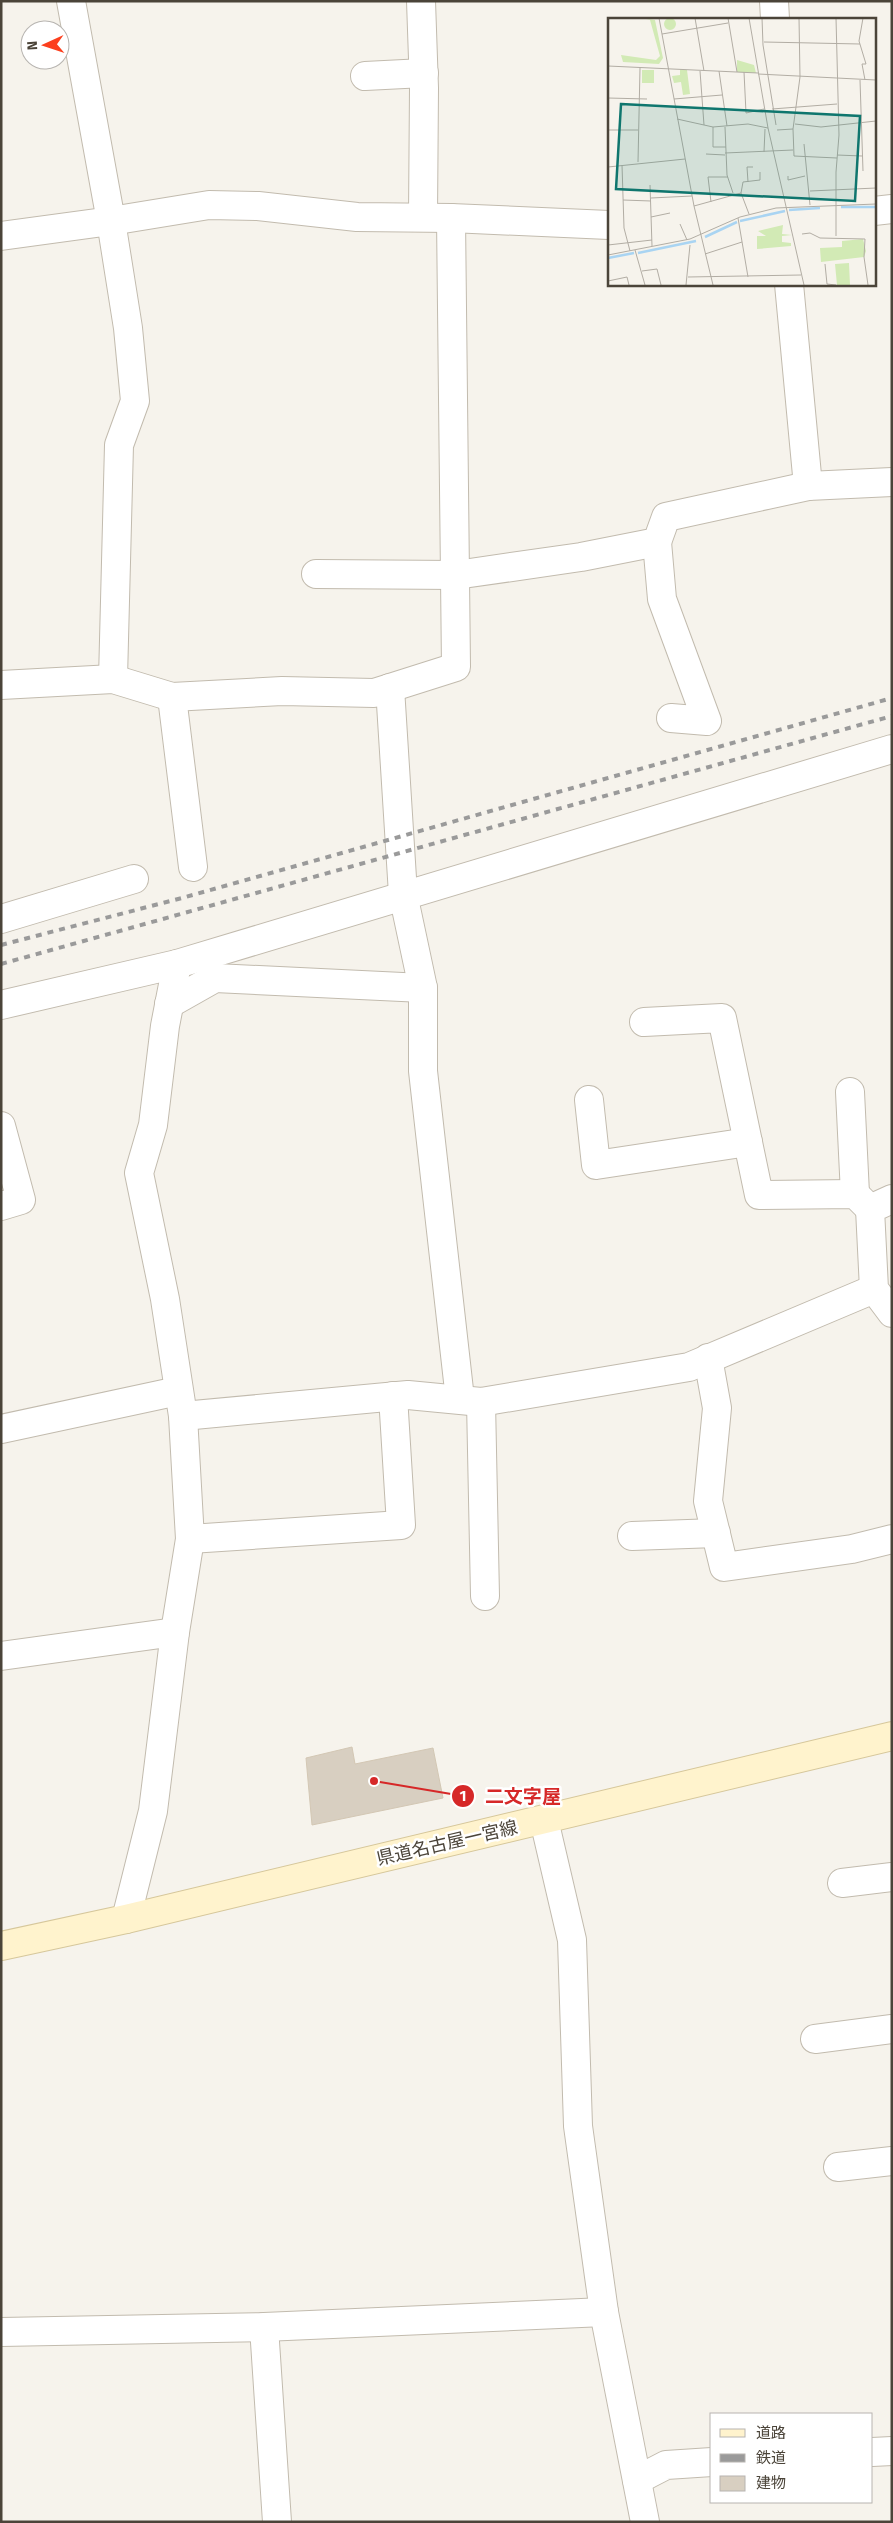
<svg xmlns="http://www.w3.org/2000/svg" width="893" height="2523" font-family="'Fira Sans','Noto Sans JP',sans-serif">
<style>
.building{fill:#d8cfc1;stroke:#d3c7b4}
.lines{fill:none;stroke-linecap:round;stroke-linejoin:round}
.street-casing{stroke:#c2bbae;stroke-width:30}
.secondary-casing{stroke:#d6c79b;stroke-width:30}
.street{stroke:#fff;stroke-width:28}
.secondary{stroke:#fff3cd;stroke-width:28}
.rail{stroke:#9a9a9a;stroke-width:4;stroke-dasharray:6 6;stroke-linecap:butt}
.labels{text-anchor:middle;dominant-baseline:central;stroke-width:5;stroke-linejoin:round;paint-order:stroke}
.street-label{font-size:18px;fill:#4b4439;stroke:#fff}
.inset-river{fill:none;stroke:#a9d4f2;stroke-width:2.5}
.inset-road{fill:none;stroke:#b2ada4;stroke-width:1}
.view{fill:#0f766e;fill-opacity:0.15;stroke:#0f766e;stroke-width:2.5}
.inset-edge{fill:none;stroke:#4b4439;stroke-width:2.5}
.leader{fill:none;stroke:#d62828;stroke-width:2}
.callout-dot{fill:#d62828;stroke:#fff;stroke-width:2}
.mark-label{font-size:15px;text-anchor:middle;font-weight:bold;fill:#fff}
.callout-label{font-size:19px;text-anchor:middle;font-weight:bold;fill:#d62828;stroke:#fff;stroke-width:5;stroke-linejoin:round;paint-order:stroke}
</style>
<rect width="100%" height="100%" fill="#f6f3ec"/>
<path class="building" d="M 352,1747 L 355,1764 L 433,1748 L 443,1798 L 312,1825 L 306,1758 Z"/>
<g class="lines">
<defs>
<g id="street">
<path d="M 71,1 L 111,221 L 128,328 L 135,401 L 119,445 L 113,679"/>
<path d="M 421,1 L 424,88 L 423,217"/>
<path d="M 774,1 L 775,19"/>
<path d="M 365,76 L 424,73"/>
<path d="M 874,211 L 892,209"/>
<path d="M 1,236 L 111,221 L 209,205 L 258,206 L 357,217 L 451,218 L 609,225"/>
<path d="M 789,284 L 808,486"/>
<path d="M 657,542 L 662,599 L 707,721 L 671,718"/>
<path d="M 316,574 L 456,575 L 581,557 L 657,542 L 666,517 L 808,486 L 892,482"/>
<path d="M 1,685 L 113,679 L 172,697 L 282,691 L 374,693 L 456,667 L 451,218"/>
<path d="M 390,688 L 403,894 L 423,988 L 423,1071 L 460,1399"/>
<path d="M 172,697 L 193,867"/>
<path d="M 1,919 L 134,879"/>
<path d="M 169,1004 L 215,978 L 423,988"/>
<path d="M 1,1005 L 177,964 L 892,749"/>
<path d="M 644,1022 L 722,1018 L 759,1195 L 855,1194 L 870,1209"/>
<path d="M 850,1092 L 855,1194"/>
<path d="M 589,1100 L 596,1165 L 748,1142"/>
<path d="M 1,1126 L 21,1200 L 1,1206"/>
<path d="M 892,1199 L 870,1209 L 874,1289 L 892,1313"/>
<path d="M 708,1358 L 717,1408 L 708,1501 L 724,1567 L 852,1549 L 892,1539"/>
<path d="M 481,1402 L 485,1596"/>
<path d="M 183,1416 L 408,1395 L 481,1402 L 689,1367 L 874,1289"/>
<path d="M 1,1429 L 178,1391"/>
<path d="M 632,1536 L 716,1533"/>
<path d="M 190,1539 L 401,1525 L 393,1396"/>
<path d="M 1,1656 L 175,1632"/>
<path d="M 544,1820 L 572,1940 L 578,2126 L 604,2312 L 645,2522"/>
<path d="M 842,1883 L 892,1877"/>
<path d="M 126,1919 L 153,1811 L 175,1632 L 190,1539 L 183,1416 L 165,1299 L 139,1173 L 153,1125 L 165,1026 L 177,964"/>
<path d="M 815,2039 L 892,2029"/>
<path d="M 838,2167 L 892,2161"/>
<path d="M 264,2327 L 277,2522"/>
<path d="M 1,2332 L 264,2327 L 604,2312"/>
<path d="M 872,2452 L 892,2451"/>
<path d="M 637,2480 L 666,2465 L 712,2462"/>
</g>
<path id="secondary" d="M 1,1946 L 126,1919 L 892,1736"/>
</defs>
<use href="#street" class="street-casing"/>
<use href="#secondary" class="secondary-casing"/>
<use href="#street" class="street"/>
<use href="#secondary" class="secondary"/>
<g class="rail">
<path d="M 1,945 L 182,898 L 892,698"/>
<path d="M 1,964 L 892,716"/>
</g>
</g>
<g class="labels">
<g class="street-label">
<text transform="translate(447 1843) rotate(-13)">県道名古屋一宮線</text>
</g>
</g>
<g transform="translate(608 18)">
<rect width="268" height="268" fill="#f6f3ec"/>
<path d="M56 6a6 6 0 1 1 12 0a6 6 0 1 1-12 0ZM 38,1 L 47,2 L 55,40 L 51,46 L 15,44 L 13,37 L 48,42 L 52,38 L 42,2 ZM 129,42 L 146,47 L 148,55 L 129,54 ZM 72,51 L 79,52 L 82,76 L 75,77 L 73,64 L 66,65 L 64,58 L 72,57 ZM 34,52 L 46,52 L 46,65 L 34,65 ZM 175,207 L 174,216 L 184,217 L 174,218 L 174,224 L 183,225 L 183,228 L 149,231 L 149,218 L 158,218 L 150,213 ZM 255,221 L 258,233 L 256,239 L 213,244 L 212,230 L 234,229 L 234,223 ZM 241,245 L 242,267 L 229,267 L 227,246 Z" fill="#d2eab5"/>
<path class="inset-river" d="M 233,189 L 268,189M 181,192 L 212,190M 132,203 L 177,193M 97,219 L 129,204M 30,235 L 88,223M 0,240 L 26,235"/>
<path class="inset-road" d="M 51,0 L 86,188 L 105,267M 87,0 L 96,53M 120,0 L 129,54M 141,0 L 160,110 L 196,267M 154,0 L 155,27 L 168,107M 191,0 L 192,59 L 185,111 L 186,138 L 229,140M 228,0 L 231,117 L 228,154 L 228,218M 255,0 L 251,23 L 258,46 L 254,46 L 257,62M 54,16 L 120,5M 156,24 L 252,26M 0,48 L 150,55M 92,53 L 96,107M 111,53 L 119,108M 136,54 L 138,95 L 156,91M 150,56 L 268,62M 252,62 L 255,153M 0,80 L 39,81M 66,81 L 114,77M 164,91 L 229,86M 69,101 L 105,109 L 140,106 L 160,110M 187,106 L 213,109 L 268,103M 105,109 L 105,129 L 118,129M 117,109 L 119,157 L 125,175M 0,112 L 30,112M 169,112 L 185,111M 196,126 L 202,187M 156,134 L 157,111M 117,135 L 185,132M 98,136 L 117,137M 229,137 L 254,138M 30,144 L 32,50M 14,147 L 16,210 L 22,233M 0,149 L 77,141M 180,158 L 180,162 L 197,158M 140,164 L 139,149 L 145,149M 42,167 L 44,228M 202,173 L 268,170M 133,175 L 135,164 L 152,162 L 152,154M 43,180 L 84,178M 15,182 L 43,183M 103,184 L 100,159 L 120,159M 86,188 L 133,175 L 141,196M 43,199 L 62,195M 130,200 L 140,259M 72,206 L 79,222M 194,216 L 202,215 L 212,220 L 257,221 L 256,239 L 260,267M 0,227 L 44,222M 27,232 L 37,267M 97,236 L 134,224M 0,237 L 82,221 L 132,199 L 168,190 L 268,186M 217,246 L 219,266 L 228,267M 34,253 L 49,251 L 53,267M 80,259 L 193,257M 0,263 L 19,259 L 21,267M 78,267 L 82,227"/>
<path class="view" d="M 13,86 L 252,98 L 247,183 L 8,171 Z"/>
<rect width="268" height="268" class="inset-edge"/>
</g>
<path class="leader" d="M374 1781L463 1796"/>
<g class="callout-dot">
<circle cx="374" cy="1781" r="5"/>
<circle cx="463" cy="1796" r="12"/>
</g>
<g class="mark-label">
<text x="463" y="1801">1</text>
</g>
<g class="callout-label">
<text x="523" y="1803">二文字屋</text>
</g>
<rect width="893" height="2523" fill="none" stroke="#4b4439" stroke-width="5"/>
<rect x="710" y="2413" width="162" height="90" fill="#ffffff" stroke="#b7b4b0"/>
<rect x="720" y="2429" width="25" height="8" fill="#fff3cd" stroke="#b7b4b0"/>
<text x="756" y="2438" font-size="15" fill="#4b4439">道路</text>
<rect x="720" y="2454" width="25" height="8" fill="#9a9a9a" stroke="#b7b4b0"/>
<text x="756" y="2463" font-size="15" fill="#4b4439">鉄道</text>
<rect x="720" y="2476" width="25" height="15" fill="#d8cfc1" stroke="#b7b4b0"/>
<text x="756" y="2488" font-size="15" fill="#4b4439">建物</text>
<g transform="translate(45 45) rotate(267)"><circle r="24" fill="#ffffff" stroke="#b7b4b0"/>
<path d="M0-4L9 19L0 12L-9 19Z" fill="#fc3f1d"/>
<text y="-8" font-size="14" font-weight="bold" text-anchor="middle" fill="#4b4439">N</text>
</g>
</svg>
